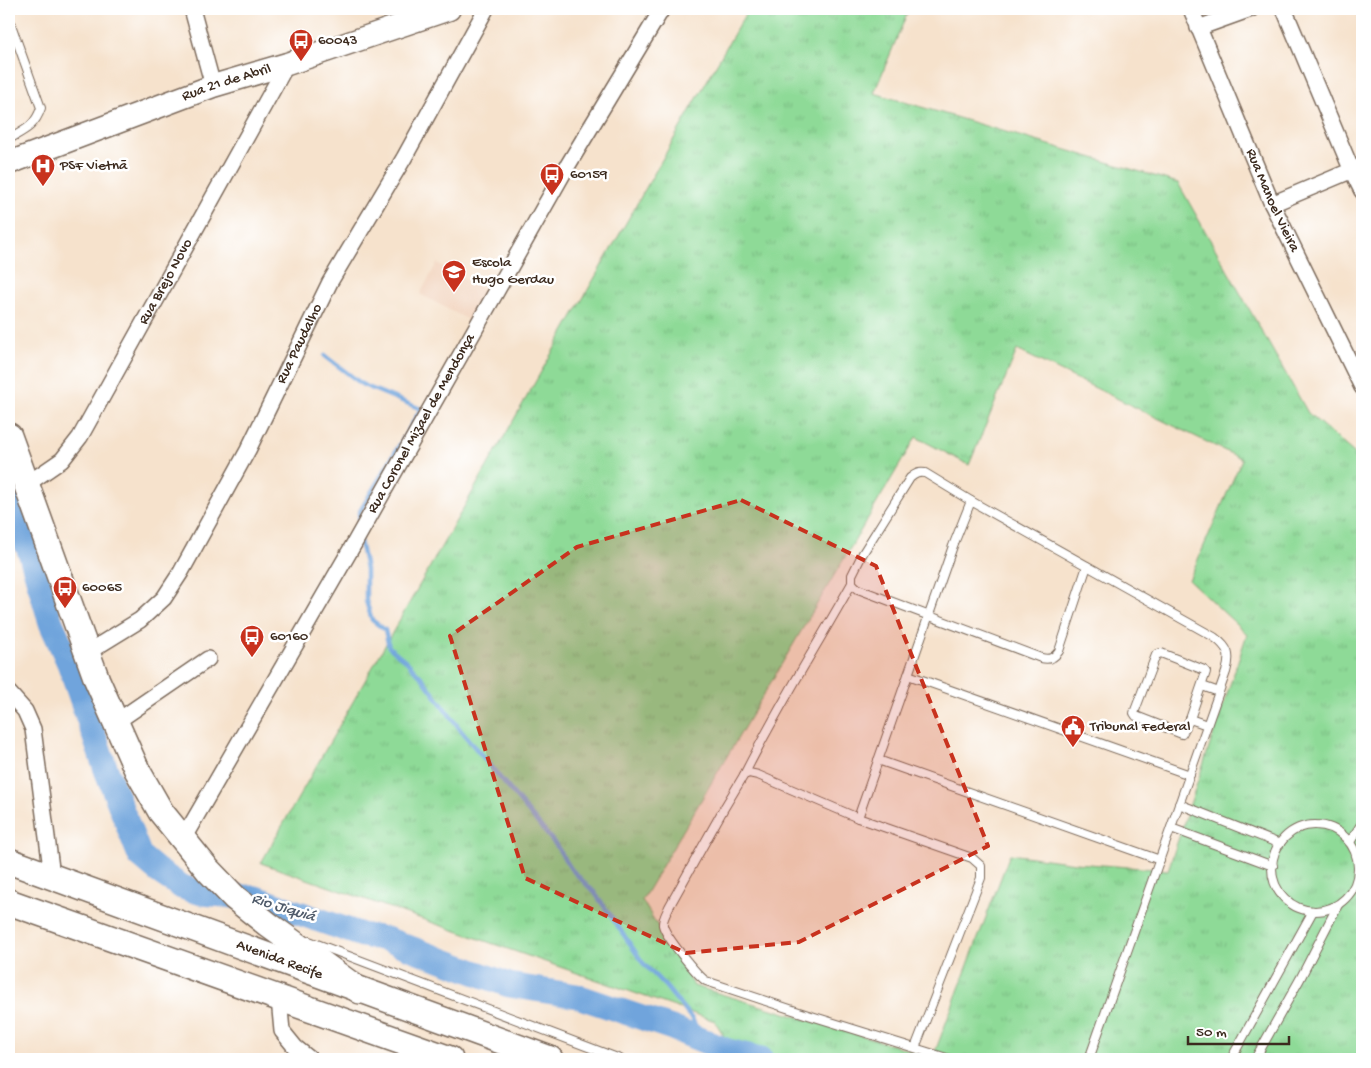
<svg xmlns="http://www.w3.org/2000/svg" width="1371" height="1068" font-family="'Gochi Hand',sans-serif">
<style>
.built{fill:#f2d4be}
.grass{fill:url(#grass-tufts);stroke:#64825a;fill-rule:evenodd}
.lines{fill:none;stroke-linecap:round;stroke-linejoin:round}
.stream{stroke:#6fa4dc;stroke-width:4.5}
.river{stroke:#6fa4dc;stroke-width:25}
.lane-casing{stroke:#7c6a5b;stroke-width:10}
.street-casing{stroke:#7c6a5b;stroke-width:18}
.secondary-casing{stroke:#7c6a5b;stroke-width:25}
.primary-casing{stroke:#7c6a5b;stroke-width:28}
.lane{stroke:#fff;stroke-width:8}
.street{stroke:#fff;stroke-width:15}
.secondary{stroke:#fff;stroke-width:22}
.primary{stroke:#fff;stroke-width:25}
.marked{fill:#c8321e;fill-opacity:0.2;stroke:#c8321e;stroke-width:4;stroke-dasharray:10 6;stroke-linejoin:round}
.labels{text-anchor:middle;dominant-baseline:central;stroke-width:5;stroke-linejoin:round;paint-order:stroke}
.poi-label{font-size:15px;fill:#3b2a1e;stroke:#fff;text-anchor:start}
.street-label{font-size:15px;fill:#3b2a1e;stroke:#fff}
.water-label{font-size:16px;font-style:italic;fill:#505b6a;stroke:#fff}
</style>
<defs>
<pattern id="grass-tufts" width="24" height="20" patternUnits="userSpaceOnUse" patternTransform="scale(1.25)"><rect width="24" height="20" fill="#8eda97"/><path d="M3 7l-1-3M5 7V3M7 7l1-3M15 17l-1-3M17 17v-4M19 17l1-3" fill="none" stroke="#7bbb82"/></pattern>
</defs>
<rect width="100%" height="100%" fill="#fff"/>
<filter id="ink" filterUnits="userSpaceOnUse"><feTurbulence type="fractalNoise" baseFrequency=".02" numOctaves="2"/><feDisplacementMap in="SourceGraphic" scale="10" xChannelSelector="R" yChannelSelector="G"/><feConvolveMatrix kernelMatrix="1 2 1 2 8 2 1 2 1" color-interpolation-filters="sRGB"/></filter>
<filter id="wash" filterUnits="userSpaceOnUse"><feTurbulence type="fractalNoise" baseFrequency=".0096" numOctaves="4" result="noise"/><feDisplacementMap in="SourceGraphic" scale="20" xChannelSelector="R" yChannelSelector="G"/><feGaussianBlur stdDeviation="1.12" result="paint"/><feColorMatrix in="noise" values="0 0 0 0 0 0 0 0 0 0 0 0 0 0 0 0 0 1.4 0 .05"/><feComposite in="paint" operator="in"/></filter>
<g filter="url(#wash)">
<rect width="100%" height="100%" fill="#f6e2cc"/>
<path class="built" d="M 437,263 L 489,292 L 472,322 L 420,294 Z"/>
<path class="grass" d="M 748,9 L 909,9 L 874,93 L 1178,183 L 1308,413 L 1362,460 L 1362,1059 L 737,1059 L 715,1021 L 261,863 ZM 1017,350 L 1242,459 L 1189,580 L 1247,634 L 1168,870 L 1075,863 L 1010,854 L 933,1057 L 694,986 L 642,900 L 916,437 L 969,465 Z"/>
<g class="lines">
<g class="stream">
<path d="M 325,356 L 363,385 L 421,409 L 359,513 L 360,524"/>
<path d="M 360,541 L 366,569 L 366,601 L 372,620 L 385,630 L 389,647 L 406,661 L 423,679 L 462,732 L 556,845 L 571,869 L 595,893 L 643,963 L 666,987 L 692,1019 L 698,1030 L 711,1032 L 728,1051"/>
</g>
<path class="river" d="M 9,503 L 30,552 L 51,623 L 69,663 L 105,767 L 140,856 L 158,871 L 182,887 L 202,893 L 256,898 L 362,935 L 386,939 L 509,985 L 577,996 L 672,1028 L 728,1051 L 761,1059"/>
</g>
</g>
<g filter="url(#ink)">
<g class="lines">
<defs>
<g id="lane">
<path d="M 9,19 L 41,108 C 35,126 25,130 9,139"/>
<path d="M 971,501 L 925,473 C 918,472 915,474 910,478 L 863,553 L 852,575 L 852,583 L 858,589 L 1041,658 C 1050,660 1054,658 1059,651 L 1087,566"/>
<path d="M 1161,653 L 1204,670 L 1206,672 L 1190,719 L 1182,734 L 1136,716 L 1134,713 L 1156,655 Z"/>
<path d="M 908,675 L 1190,775"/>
<path d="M 1202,686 L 1219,692"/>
<path d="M 1190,719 L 1207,725"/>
<path d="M 878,760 L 1160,860"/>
<path d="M 744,775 C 777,709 816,647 852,583"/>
<path d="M 1179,804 L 1280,844"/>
<path d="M 858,818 L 953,546 L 971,501 L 1214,637 C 1229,648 1231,655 1226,672 L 1089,1059"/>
<circle cx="1315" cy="868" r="43"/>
<path d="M 1171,828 L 1273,866"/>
<path d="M 1350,842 L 1362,823"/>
<path d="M 309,941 L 620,1059"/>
<path d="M 915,1048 L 981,878 L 981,866 L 972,858 L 858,818 L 758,775 L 749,773 L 744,775 L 723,810 L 669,907 C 667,912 662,920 663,925 C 665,936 697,975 706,981 L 805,1014 L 950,1059"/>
<path d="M 1231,1059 L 1313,911"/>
<path d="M 1255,1059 L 1300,979 L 1338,905"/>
</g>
<g id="street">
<path d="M 192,9 L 213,86"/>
<path id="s1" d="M 1191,9 L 1272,204 L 1362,387"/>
<path d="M 1284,9 L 1352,171 L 1362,191"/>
<path d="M 1198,28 L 1251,9"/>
<path d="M 1272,204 L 1362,166"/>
<path id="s2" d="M 27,484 L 62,460 L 80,437 L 287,64"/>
<path id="s3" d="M 88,652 L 140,620 L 164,598 L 181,572 L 248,450 L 330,282 L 404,158 L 486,9"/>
<path d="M 9,693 L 25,711 L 33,729 L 52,876"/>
<path d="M 116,722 L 208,659"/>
<path id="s4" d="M 183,839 L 355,542 L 565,170 L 662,9"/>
<path d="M 279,999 L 282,1031 L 295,1047 L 310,1059"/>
</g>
<g id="secondary">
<path id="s5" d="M 9,163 L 213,86 L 287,64 L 449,9"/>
</g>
<g id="primary">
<path d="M 9,436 L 97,680 L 137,770 L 161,812 L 208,870 L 235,898 L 270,926 L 360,991"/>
<path id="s6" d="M 9,861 L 550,1059"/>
<path d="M 9,902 L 450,1059"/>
</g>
</defs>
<use href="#lane" class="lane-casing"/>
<use href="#street" class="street-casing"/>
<use href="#secondary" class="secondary-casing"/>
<use href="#primary" class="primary-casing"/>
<use href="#lane" class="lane"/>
<use href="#street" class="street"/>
<use href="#secondary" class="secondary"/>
<use href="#primary" class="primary"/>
</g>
</g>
<path class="marked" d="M 741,500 L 876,566 L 988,846 L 799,942 L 686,953 L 525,878 L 450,636 L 577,547 Z"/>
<defs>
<symbol id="bus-pin" viewBox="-11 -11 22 30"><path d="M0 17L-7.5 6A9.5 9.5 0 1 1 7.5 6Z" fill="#c8321e" stroke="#fff"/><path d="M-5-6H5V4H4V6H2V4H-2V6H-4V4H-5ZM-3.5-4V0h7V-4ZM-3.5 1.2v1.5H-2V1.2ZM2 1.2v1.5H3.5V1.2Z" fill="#fff"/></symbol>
<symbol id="hospital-pin" viewBox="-11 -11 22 30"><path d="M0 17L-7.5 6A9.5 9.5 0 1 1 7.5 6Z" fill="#c8321e" stroke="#fff"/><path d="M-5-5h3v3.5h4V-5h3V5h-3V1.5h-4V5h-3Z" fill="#fff"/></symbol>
<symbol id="school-pin" viewBox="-11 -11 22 30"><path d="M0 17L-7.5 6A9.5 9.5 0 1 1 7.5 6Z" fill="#c8321e" stroke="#fff"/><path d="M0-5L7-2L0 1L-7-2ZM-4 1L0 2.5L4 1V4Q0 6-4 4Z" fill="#fff"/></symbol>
<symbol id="civic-pin" viewBox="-11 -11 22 30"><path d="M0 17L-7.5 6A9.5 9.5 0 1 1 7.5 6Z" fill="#c8321e" stroke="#fff"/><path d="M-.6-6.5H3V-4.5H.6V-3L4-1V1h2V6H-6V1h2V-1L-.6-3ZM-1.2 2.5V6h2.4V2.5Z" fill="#fff"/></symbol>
</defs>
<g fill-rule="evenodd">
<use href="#bus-pin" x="287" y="27" width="28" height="38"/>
<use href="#hospital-pin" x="29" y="152" width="28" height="38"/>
<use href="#bus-pin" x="538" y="161" width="28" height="38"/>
<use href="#school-pin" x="440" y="258" width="28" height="38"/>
<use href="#bus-pin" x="51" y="574" width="28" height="38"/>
<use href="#bus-pin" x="238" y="623" width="28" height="38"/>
<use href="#civic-pin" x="1059" y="713" width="28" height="38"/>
</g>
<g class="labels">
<g class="poi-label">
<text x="318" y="41">60043</text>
<text x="60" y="166">PSF Vietnã</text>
<text x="570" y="175">60159</text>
<text x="472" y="263">Escola<tspan x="472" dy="17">Hugo Gerdau</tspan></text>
<text x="82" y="588">60065</text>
<text x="270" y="637">60160</text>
<text x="1090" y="727">Tribunal Federal</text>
</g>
<g class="street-label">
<text stroke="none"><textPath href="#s5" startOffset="232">Rua 21 de Abril</textPath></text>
<text stroke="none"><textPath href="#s1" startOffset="208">Rua Manoel Vieira</textPath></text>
<text stroke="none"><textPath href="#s2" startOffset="249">Rua Brejo Novo</textPath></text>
<text stroke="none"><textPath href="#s3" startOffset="382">Rua Paudalho</textPath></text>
<text stroke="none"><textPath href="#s4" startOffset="479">Rua Coronel Mizael de Mendonça</textPath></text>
<text stroke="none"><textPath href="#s6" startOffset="288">Avenida Recife</textPath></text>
</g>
<g class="water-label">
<text transform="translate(283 909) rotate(17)">Rio Jiquiá</text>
</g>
</g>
<rect width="1371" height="1068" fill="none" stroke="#fff" stroke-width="30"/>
<path d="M1188 1036v8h101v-8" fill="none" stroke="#3b2a1e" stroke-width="2.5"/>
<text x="1196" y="1036" font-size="15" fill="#3b2a1e" stroke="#ffffff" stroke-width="4" paint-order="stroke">50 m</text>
</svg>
